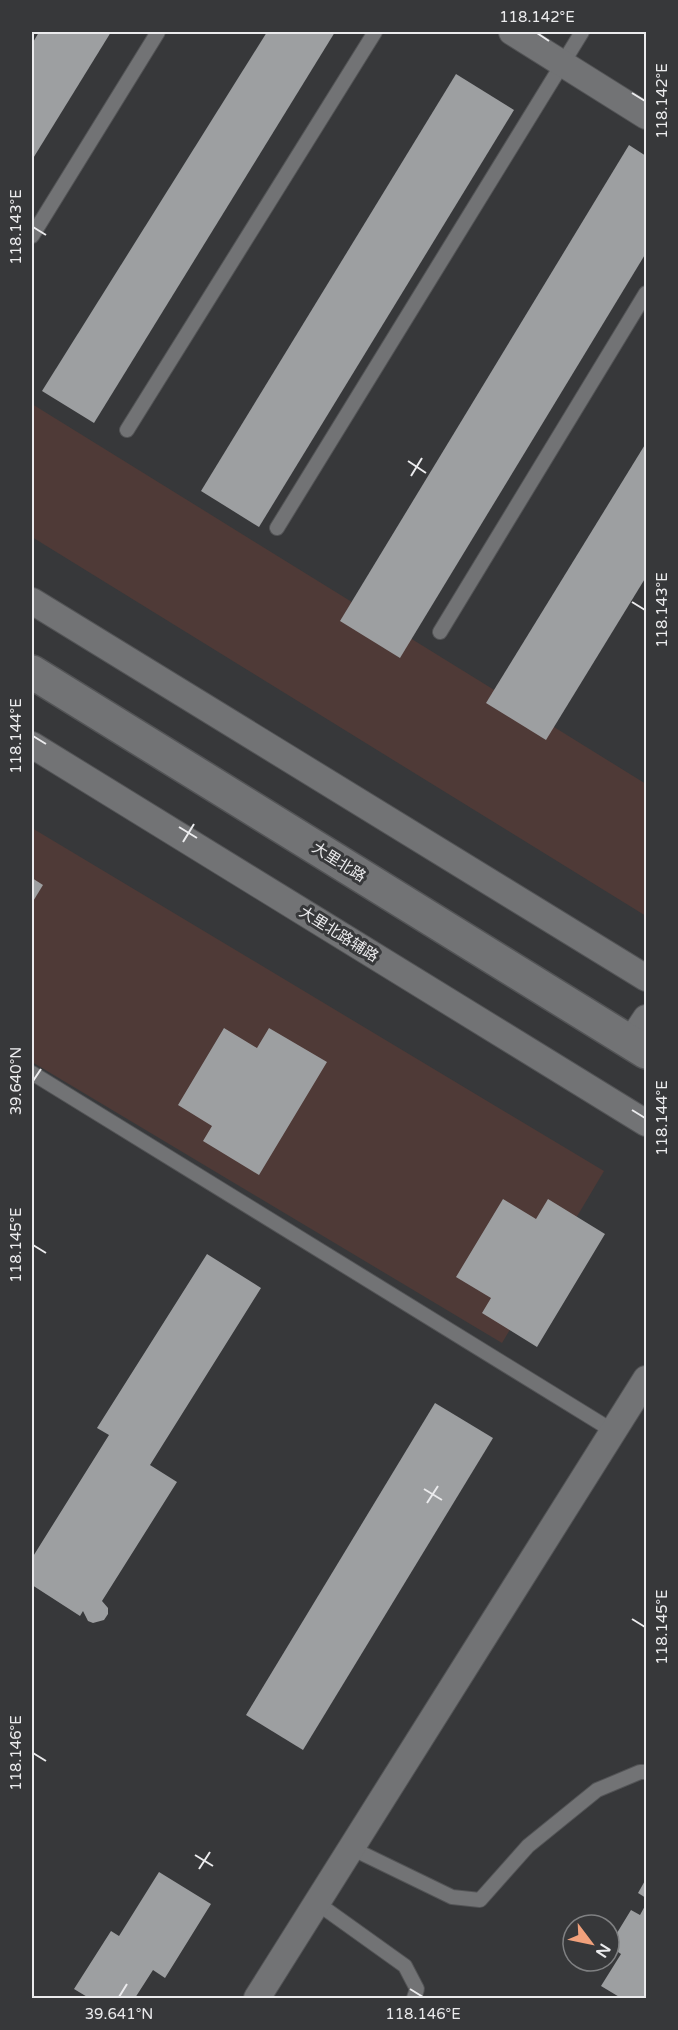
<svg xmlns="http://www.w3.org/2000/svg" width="678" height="2030" font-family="'Varela Round','Noto Sans SC',sans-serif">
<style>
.commercial{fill:#4f3a37}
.building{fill:#9d9fa1}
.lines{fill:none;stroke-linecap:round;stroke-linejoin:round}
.service-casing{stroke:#535456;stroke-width:16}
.minor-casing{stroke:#535456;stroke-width:28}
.secondary-casing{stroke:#535456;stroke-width:36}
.service{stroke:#727375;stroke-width:14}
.minor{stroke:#727375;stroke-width:26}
.secondary{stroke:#727375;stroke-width:33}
.ticks{fill:none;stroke:#ebebed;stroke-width:2}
.labels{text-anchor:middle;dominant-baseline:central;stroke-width:6;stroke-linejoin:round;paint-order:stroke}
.street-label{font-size:15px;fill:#ebebed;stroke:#37383a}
.neatline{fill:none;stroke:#ebebed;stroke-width:2}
.ticks-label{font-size:15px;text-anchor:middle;fill:#ebebed}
</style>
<rect width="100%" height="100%" fill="#37383a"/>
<g class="commercial">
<path d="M 32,404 L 646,784 L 646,916 L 32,537 Z"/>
<path d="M 32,828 L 604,1171 L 502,1343 L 32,1062 Z"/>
</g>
<g class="building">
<path d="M 39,32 L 111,32 L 32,160 L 32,44 Z"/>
<path d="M 267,32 L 335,32 L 94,423 L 42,391 Z"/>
<path d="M 456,74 L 514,110 L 259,527 L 201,491 Z"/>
<path d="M 629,145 L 646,156 L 646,253 L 400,658 L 340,621 Z"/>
<path d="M 646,443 L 646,577 L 546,740 L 486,703 Z"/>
<path d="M 32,878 L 43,885 L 32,903 Z"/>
<path d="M 224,1028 L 257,1048 L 269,1028 L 327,1062 L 259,1175 L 203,1141 L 212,1126 L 178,1105 Z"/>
<path d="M 503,1199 L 536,1219 L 548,1199 L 605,1234 L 537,1347 L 482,1313 L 491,1298 L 456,1277 Z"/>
<path d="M 207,1254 L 261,1288 L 150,1465 L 177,1482 L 102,1601 L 108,1608 L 108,1614 L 104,1620 L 93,1623 L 88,1621 L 83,1611 L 80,1616 L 32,1585 L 32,1558 L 109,1435 L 97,1428 Z"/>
<path d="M 435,1403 L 493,1438 L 303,1750 L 246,1715 Z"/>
<path d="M 159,1872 L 211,1904 L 165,1978 L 153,1970 L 135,1998 L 89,1998 L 74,1989 L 111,1931 L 119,1936 Z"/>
<path d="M 646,1879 L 646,1898 L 638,1893 Z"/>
<path d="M 646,1904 L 646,1998 L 621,1998 L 601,1986 L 621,1954 L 609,1946 L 631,1910 L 640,1915 Z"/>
</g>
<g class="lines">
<defs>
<g id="service">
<path d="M 32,236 L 158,32"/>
<path d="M 127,430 L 375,32"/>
<path d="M 277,528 L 582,32"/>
<path d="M 440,632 L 646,293"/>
<path d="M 32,1073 L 613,1431"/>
<path d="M 351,1848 L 452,1897 L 480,1900 L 528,1846 L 597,1790 L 640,1772 L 646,1772"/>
<path d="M 317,1903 L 405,1966 L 417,1989 L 414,1998"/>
</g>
<g id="minor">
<path d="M 512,32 L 646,116"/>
<path d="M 32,601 L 646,978"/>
<path d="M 32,745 L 646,1123"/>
<path d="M 630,1042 L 646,1018"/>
<path d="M 257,1998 L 646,1379"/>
</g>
<path id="secondary" d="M 32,672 L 646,1052"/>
</defs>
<use href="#service" class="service-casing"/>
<use href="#minor" class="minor-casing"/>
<use href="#secondary" class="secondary-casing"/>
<use href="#service" class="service"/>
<use href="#minor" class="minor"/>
<use href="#secondary" class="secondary"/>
</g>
<path class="ticks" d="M 537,33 L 549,41M 632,93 L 645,101M 33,227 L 46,235M 408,461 L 426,473M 411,476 L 422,458M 632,602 L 645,610M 33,736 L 46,744M 179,827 L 197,838M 183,842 L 194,824M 33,1081 L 41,1069M 632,1110 L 645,1118M 33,1245 L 46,1253M 424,1489 L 442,1500M 427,1503 L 438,1486M 632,1619 L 645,1627M 33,1753 L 46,1761M 195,1855 L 213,1866M 199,1869 L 210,1852M 410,1989 L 423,1997M 119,1997 L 127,1984"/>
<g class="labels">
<g class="street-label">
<text transform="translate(339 862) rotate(32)">大里北路</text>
<text transform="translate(339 934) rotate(32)">大里北路辅路</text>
</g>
</g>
<rect width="678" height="2030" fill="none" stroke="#37383a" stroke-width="66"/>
<g transform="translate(591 1943) rotate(122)"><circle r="28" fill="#37383a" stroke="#7f8082" stroke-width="1.5"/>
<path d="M0-4.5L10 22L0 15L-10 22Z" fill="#f1a17c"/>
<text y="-9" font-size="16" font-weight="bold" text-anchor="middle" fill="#ebebed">N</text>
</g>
<rect x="33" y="33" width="612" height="1964" class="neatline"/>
<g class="ticks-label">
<text x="537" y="22">118.142°E</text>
<text transform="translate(662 101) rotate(-90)" y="5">118.142°E</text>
<text transform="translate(16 227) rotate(-90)" y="5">118.143°E</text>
<text transform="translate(662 610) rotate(-90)" y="5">118.143°E</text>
<text transform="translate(16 736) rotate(-90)" y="5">118.144°E</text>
<text transform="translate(16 1081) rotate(-90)" y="5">39.640°N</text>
<text transform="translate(662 1118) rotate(-90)" y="5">118.144°E</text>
<text transform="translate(16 1245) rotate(-90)" y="5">118.145°E</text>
<text transform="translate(662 1627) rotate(-90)" y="5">118.145°E</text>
<text transform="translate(16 1753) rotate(-90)" y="5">118.146°E</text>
<text x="119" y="2019">39.641°N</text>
<text x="423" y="2019">118.146°E</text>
</g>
</svg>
